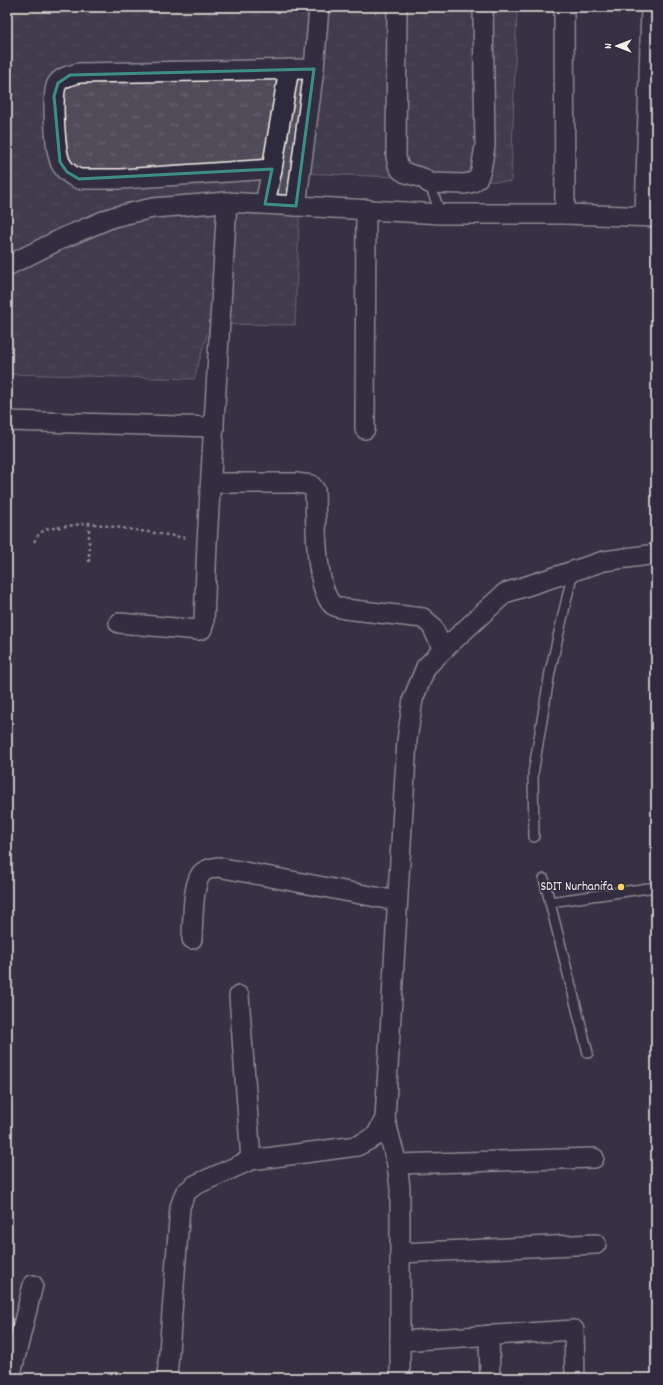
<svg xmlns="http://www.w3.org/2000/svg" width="663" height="1385" font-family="Dekko,sans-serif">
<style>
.grass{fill:url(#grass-tufts);stroke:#a29ea0}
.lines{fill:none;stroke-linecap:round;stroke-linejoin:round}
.service-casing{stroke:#f4f1e8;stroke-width:12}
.minor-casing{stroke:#f4f1e8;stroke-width:22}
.path{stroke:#f4f1e8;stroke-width:2.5;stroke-dasharray:3 3;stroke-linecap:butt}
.service{stroke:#2f2a3d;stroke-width:9}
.minor{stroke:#2f2a3d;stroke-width:19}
.marked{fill:none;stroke:#3d8f86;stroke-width:3;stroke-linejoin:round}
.poi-dot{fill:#ffd166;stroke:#2f2a3d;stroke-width:1.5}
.labels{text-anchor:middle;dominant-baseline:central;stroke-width:3;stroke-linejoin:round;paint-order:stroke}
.poi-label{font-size:13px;fill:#f4f1e8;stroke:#2f2a3d;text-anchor:end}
</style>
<defs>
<pattern id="grass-tufts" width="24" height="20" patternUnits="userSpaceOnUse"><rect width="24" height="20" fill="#504b59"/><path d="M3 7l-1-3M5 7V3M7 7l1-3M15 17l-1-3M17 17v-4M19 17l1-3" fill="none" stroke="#6a6571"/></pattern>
</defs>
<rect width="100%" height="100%" fill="#373244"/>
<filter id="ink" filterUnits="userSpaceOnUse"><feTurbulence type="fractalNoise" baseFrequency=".025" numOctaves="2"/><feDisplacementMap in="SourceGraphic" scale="8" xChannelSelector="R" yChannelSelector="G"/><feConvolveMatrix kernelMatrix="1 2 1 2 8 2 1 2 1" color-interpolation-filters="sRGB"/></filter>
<g filter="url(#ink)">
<path class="grass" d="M 7,7 L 517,7 L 511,182 L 301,173 L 295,325 L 210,324 L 194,379 L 7,374 Z"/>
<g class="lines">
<defs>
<g id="service">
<path d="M 429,183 L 441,214"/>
<path d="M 534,837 L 533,774 L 550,672 L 573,571"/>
<path d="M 544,879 L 588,1053"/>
<path d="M 550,902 L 656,887"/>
</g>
<g id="minor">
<path d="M 397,7 L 396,157 L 398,165 L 401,170 L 406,173 L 423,178 L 429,183 L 465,184 L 473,182 L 478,178 L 481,170 L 485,146 L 483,7"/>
<path d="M 564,7 L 565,214"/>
<path d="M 272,169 L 121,179 L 79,179 C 71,176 65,171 61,164 C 55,152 51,94 57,84 C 62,76 72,75 79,73 L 314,69"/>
<path d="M 265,204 L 272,169 L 289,69"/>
<path d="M 296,206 L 314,69 L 319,7"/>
<path d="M 645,216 L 651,7"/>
<path d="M 7,266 L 63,238 L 113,217 L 153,208 L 227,202 L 441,214 L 565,214 L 656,217"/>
<path d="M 7,421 L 214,427"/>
<path d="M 365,429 L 366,209"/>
<path d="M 211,483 L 296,483 L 311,485 L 315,490 C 316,516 314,588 333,605 C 336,607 341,608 345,609 L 423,618 L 432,626 L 443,650"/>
<path d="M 119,623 L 198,630 L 202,629 L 204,623 L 207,542 L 227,202"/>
<path d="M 192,939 C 193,922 192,887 201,874 C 206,869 212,868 218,867 L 397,901"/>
<path d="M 239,996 L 251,1160"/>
<path d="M 385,1119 L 397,1164 L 400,1188 L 400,1378"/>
<path d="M 397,1164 L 594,1158"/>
<path d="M 400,1253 L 596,1244"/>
<path d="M 489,1335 L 490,1378"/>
<path d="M 400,1341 L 574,1330 L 575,1378"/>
<path d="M 10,1378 L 33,1285"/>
<path d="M 167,1378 L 180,1207 L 185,1193 L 195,1185 L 251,1160 L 357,1146 L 376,1136 L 385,1119 L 407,740 L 413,699 L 426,667 L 443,650 L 505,593 L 604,561 L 656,554"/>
</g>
</defs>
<use href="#service" class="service-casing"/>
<use href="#minor" class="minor-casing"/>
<g class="path">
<path d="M 89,523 L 89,562"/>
<path d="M 34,542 L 39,534 L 46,529 L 89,523 L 187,538"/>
</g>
<use href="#service" class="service"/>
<use href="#minor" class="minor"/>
</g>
</g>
<path d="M0 0H663V1385H0ZM 314,69 L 296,206 L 265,204 L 272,169 L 79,179 L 67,172 L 60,162 L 54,96 L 58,83 L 70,75 Z" fill="#373244" fill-opacity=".55" fill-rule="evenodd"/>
<path class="marked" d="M 314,69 L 296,206 L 265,204 L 272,169 L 79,179 L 67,172 L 60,162 L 54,96 L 58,83 L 70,75 Z"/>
<circle class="poi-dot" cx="621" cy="887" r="4"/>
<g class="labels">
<g class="poi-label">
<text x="613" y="887">SDIT Nurhanifa</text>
</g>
</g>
<rect width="663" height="1385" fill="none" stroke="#2f2a3d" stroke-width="24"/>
<rect x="12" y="12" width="639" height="1361" fill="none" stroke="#f4f1e8" stroke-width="1.5" filter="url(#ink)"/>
<g transform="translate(617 46) rotate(270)" stroke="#2f2a3d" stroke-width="3" paint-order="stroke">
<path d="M0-3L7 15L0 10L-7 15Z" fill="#f4f1e8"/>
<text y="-6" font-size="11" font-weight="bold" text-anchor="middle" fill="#f4f1e8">N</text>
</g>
</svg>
